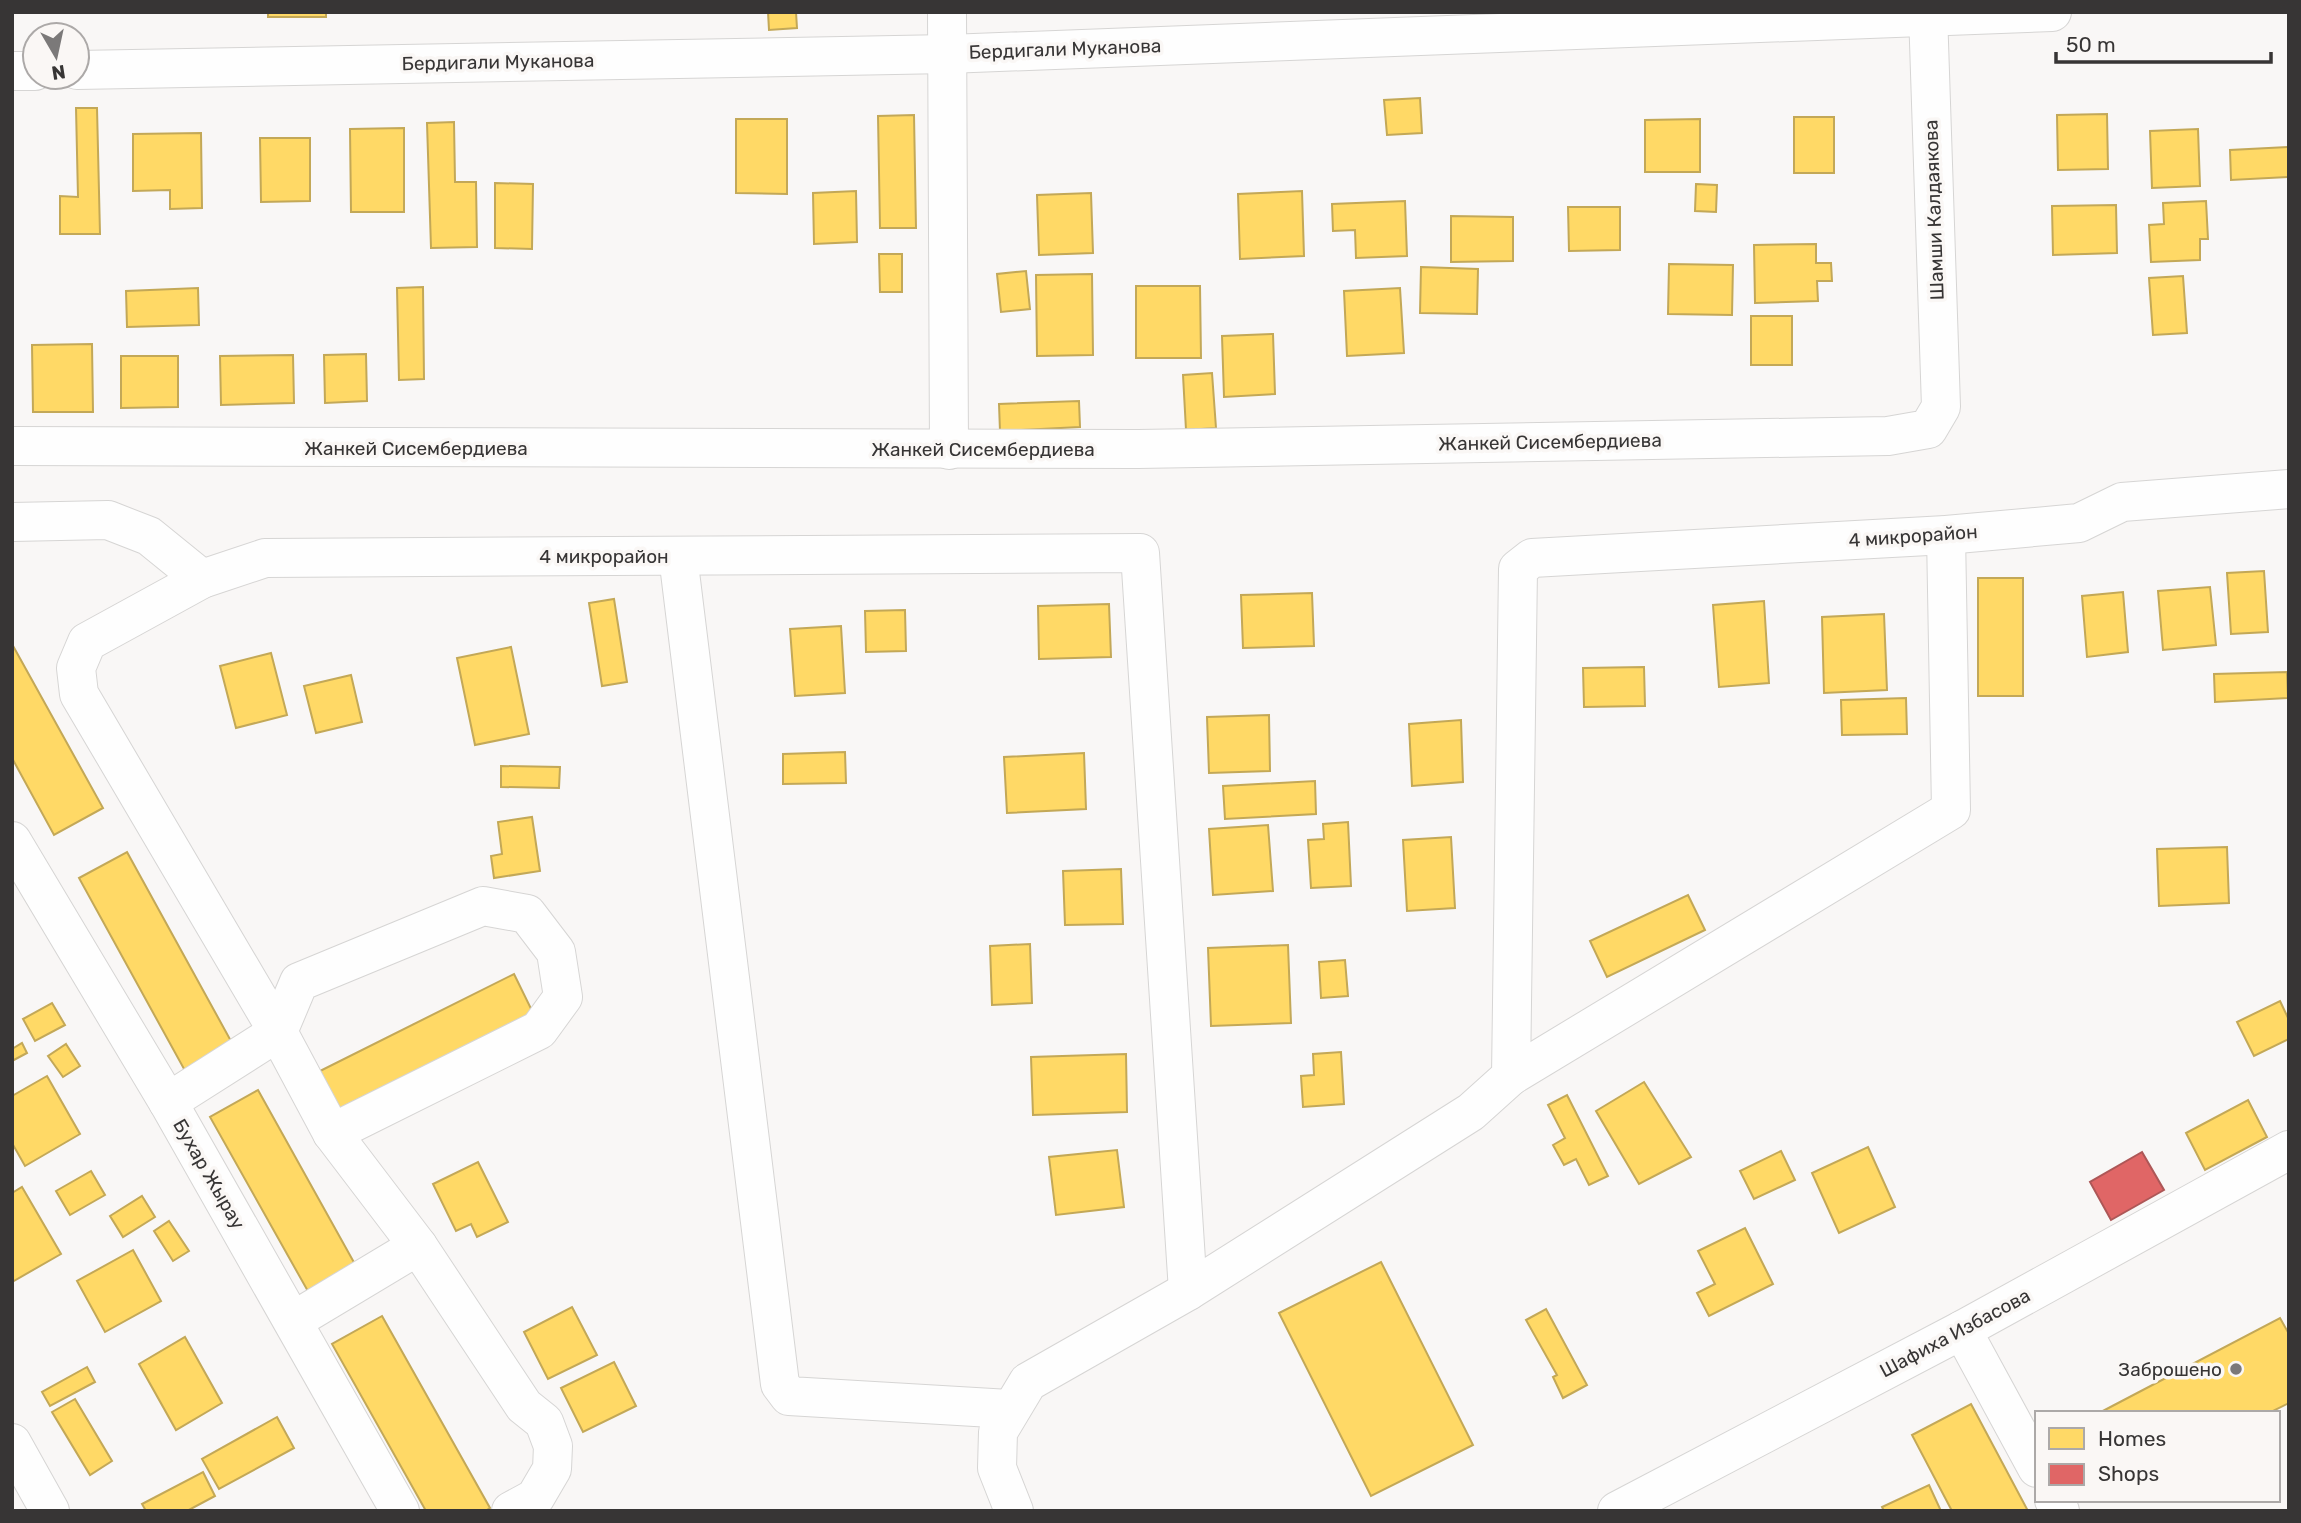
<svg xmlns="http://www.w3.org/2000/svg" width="2301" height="1523" font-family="Rubik,sans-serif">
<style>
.homes{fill:#ffd966;stroke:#c3a857;stroke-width:2}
.shops{fill:#e06666;stroke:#ad5757;stroke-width:2}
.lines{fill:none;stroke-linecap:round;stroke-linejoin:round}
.minor-casing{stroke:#d6d5d4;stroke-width:40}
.minor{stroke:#fefefe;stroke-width:38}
.poi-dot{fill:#7b7979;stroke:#faf7f5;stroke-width:2.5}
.labels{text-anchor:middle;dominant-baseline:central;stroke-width:7;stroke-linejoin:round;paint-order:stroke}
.street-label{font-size:19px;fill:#373535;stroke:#faf7f5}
.poi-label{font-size:19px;fill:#373535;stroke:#faf7f5;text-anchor:end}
</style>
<rect width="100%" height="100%" fill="#f9f7f6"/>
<g class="homes">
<rect x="268" y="12" width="58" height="5"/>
<path d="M 768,12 L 796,12 L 797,28 L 769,30 Z"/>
<path d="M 1420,98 L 1422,133 L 1387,135 L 1384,100 Z"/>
<path d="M 76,108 L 97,108 L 100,234 L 60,234 L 60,196 L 78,197 Z"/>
<path d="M 2107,114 L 2108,169 L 2058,170 L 2057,115 Z"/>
<path d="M 914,115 L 916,228 L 880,228 L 878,116 Z"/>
<rect x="1794" y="117" width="40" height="56"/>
<path d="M 736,119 L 787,119 L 787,194 L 736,193 Z"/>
<path d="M 1700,119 L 1700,172 L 1645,172 L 1645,120 Z"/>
<path d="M 454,122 L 455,182 L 476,182 L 477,247 L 431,248 L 427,123 Z"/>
<path d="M 404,128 L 404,212 L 351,212 L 350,129 Z"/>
<path d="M 2198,129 L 2200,186 L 2152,188 L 2150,131 Z"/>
<path d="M 201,133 L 202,208 L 170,209 L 170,190 L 133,191 L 133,134 Z"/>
<path d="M 260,138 L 310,138 L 310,201 L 261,202 Z"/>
<path d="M 2289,147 L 2289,177 L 2231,180 L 2230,150 Z"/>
<path d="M 495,183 L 533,184 L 532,249 L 495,248 Z"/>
<path d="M 1696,184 L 1717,185 L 1716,212 L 1695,211 Z"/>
<path d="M 856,191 L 857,242 L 814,244 L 813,193 Z"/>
<path d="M 1302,191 L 1304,256 L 1240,259 L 1238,194 Z"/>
<path d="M 1091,193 L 1093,253 L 1039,255 L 1037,195 Z"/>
<path d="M 1405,201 L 1407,256 L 1356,258 L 1355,230 L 1333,231 L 1332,204 Z"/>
<path d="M 2206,201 L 2208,239 L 2200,239 L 2200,260 L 2151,262 L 2149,225 L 2164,224 L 2163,203 Z"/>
<path d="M 2116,205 L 2117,253 L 2053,255 L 2052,206 Z"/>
<path d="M 1568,207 L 1620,207 L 1620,250 L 1569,251 Z"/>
<path d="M 1451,216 L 1513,217 L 1513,261 L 1451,262 Z"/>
<path d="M 1816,244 L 1816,263 L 1831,263 L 1832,281 L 1817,281 L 1818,301 L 1755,303 L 1754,245 Z"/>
<path d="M 879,254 L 902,254 L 902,292 L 880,292 Z"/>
<path d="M 1669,264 L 1733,265 L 1732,315 L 1668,314 Z"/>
<path d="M 1421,267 L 1478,269 L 1477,314 L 1420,313 Z"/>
<path d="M 1026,271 L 1030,309 L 1001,312 L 997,274 Z"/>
<path d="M 1092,274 L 1093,355 L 1037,356 L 1036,275 Z"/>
<path d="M 2183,276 L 2187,333 L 2153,335 L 2149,278 Z"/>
<path d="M 1136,286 L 1200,286 L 1201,358 L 1136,358 Z"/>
<path d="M 423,287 L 424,379 L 399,380 L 397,288 Z"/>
<path d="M 198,288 L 199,325 L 127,327 L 126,291 Z"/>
<path d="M 1400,288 L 1404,353 L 1347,356 L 1344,291 Z"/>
<rect x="1751" y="316" width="41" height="49"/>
<path d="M 1273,334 L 1275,394 L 1224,397 L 1222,336 Z"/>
<path d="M 92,344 L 93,412 L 33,412 L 32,345 Z"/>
<path d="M 366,354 L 367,401 L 325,403 L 324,355 Z"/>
<path d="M 293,355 L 294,403 L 221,405 L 220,356 Z"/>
<path d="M 121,356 L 178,356 L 178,407 L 121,408 Z"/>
<path d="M 1212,373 L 1216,428 L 1186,430 L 1183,375 Z"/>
<path d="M 1079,401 L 1080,427 L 1000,431 L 999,404 Z"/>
<path d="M 2264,571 L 2268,632 L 2231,634 L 2227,573 Z"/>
<rect x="1978" y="578" width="45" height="118"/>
<path d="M 2210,587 L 2216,645 L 2163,650 L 2158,591 Z"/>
<path d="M 2123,592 L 2128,652 L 2087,657 L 2082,596 Z"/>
<path d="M 1312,593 L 1314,646 L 1243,648 L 1241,595 Z"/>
<path d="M 614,599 L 627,682 L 602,686 L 589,603 Z"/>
<path d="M 1764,601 L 1769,683 L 1719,687 L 1713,605 Z"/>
<path d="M 1109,604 L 1111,657 L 1039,659 L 1038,606 Z"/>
<path d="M 905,610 L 906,651 L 866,652 L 865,611 Z"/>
<path d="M 1884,614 L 1887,690 L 1824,693 L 1822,617 Z"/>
<path d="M 841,626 L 845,693 L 795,696 L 790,629 Z"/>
<path d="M 12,644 L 103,808 L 54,835 L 12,758 Z"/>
<path d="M 511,647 L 529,734 L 475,745 L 457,658 Z"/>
<path d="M 271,653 L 287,715 L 236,728 L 220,666 Z"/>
<path d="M 1644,667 L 1645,706 L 1584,707 L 1583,668 Z"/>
<path d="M 2287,672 L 2288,698 L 2215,702 L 2214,674 Z"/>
<path d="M 351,675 L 362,722 L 316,733 L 304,686 Z"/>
<path d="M 1906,698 L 1907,734 L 1842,735 L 1841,700 Z"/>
<path d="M 1269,715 L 1270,771 L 1209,773 L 1207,717 Z"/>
<path d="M 1461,720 L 1463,782 L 1412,786 L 1409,724 Z"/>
<path d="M 845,752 L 846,783 L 783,784 L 783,754 Z"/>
<path d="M 1084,753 L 1086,809 L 1007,813 L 1004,757 Z"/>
<path d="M 501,766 L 560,767 L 559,788 L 501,787 Z"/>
<path d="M 1315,781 L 1316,814 L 1225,819 L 1223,786 Z"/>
<path d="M 532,817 L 540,871 L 494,878 L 491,856 L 502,854 L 498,822 Z"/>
<path d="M 1348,822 L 1351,886 L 1311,888 L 1308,840 L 1324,839 L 1323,824 Z"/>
<path d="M 1268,825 L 1273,891 L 1213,895 L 1209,829 Z"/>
<path d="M 1451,837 L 1455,908 L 1407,911 L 1403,840 Z"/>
<path d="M 2227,847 L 2229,903 L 2159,906 L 2157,849 Z"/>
<path d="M 127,852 L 237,1052 L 189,1078 L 79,878 Z"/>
<path d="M 1121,869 L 1123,924 L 1065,925 L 1063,871 Z"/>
<path d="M 1688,895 L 1705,930 L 1607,977 L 1590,941 Z"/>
<path d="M 1030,944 L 1032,1003 L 992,1005 L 990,946 Z"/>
<path d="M 1288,945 L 1291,1023 L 1211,1026 L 1208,948 Z"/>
<path d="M 1345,960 L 1348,996 L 1321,998 L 1319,962 Z"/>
<path d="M 514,974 L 538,1023 L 344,1120 L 320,1071 Z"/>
<path d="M 2280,1001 L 2289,1020 L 2289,1039 L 2254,1056 L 2237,1022 Z"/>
<path d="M 52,1003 L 65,1025 L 35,1041 L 23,1019 Z"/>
<path d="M 22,1043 L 27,1053 L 12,1061 L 12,1049 Z"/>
<path d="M 66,1044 L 80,1066 L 63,1077 L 48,1056 Z"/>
<path d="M 1341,1052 L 1344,1104 L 1303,1107 L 1301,1076 L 1314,1075 L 1313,1054 Z"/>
<path d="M 1126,1054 L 1127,1112 L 1033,1115 L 1031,1057 Z"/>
<path d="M 47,1076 L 80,1134 L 25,1166 L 12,1143 L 12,1096 Z"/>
<path d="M 1644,1082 L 1691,1157 L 1639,1184 L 1596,1111 Z"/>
<path d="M 258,1090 L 361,1275 L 314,1302 L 210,1117 Z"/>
<path d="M 1567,1095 L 1608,1176 L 1589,1185 L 1576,1159 L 1564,1165 L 1553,1145 L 1565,1138 L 1548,1105 Z"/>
<path d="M 2248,1100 L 2267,1137 L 2205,1170 L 2186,1133 Z"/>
<path d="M 1868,1147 L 1895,1207 L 1839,1233 L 1812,1173 Z"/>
<path d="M 1117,1150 L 1124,1207 L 1056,1215 L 1049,1157 Z"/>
<path d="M 1781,1151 L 1795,1180 L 1754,1199 L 1740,1171 Z"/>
<path d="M 478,1162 L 508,1222 L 477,1237 L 471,1224 L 456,1231 L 433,1184 Z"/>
<path d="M 91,1171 L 105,1195 L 70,1215 L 56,1191 Z"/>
<path d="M 22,1187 L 61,1254 L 12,1282 L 12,1193 Z"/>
<path d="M 142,1196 L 155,1217 L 123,1237 L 110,1216 Z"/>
<path d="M 169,1221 L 189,1251 L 173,1261 L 154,1231 Z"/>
<path d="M 1745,1228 L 1773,1284 L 1709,1316 L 1697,1293 L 1715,1284 L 1698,1251 Z"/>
<path d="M 133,1250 L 161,1301 L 105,1332 L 77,1281 Z"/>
<path d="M 1381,1262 L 1473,1445 L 1371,1496 L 1279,1313 Z"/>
<path d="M 572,1307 L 597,1355 L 548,1379 L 524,1332 Z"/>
<path d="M 1546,1309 L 1587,1385 L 1563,1398 L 1553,1377 L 1557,1375 L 1526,1320 Z"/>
<path d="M 382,1316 L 490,1508 L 485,1511 L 426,1511 L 332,1344 Z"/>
<path d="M 2280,1318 L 2289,1334 L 2289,1403 L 2269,1413 L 2099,1413 Z"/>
<path d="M 185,1337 L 222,1403 L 176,1430 L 139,1364 Z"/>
<path d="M 614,1362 L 636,1406 L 583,1432 L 561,1388 Z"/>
<path d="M 87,1367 L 95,1382 L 50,1406 L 42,1392 Z"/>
<path d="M 75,1399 L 112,1461 L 90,1475 L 52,1412 Z"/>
<path d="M 1971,1404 L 2028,1511 L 1952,1511 L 1912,1435 Z"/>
<path d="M 277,1417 L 294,1448 L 219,1489 L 202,1459 Z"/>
<path d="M 203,1472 L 215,1496 L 187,1511 L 146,1511 L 142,1504 Z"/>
<path d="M 1929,1485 L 1941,1511 L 1884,1511 L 1882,1507 Z"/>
</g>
<path class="shops" d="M 2142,1152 L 2164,1190 L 2111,1220 L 2090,1182 Z"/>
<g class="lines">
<defs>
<g id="minor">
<path d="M 947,12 L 949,450"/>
<path d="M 77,70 L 948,54 L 2052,12"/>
<path d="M 12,71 L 35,71"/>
<path d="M 12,446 L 1138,449 L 1888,436 L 1928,429 L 1941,407 L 1928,12"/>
<path d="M 12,522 L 108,520 L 149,536 L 202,579"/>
<path d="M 678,556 L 780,1384 L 789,1396 L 1009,1409"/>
<path d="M 12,841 L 168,1102 L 400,1511"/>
<path d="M 1511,1076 L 1951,810 L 1946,535"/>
<path d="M 168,1102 L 278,1032 L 299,982 L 483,906 L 527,914 L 556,952 L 563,997 L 539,1030 L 332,1133"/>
<path d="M 293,1321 L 418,1246"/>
<path d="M 1962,1330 L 2037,1468"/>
<path d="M 12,1443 L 50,1511"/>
<path d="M 2054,1500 L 2060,1511"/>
<path d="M 511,1511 L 535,1498 L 552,1469 L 553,1446 L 544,1422 L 524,1406 L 418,1246 L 332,1133 L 278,1032 L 79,694 L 76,668 L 87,642 L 202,579 L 265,558 L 1140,553 L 1188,1291"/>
<path d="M 1014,1511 L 997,1468 L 998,1432 L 1028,1382 L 1188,1291 L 1471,1112 L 1511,1076 L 1518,569 L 1532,558 L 1946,535 L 2079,523 L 2122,502 L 2289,489"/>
<path d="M 1617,1511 L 1962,1330 L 2289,1150"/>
</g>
</defs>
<use href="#minor" class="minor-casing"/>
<use href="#minor" class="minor"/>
</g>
<circle class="poi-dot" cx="2236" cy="1369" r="7"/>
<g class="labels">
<g class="street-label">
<text transform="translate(1065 49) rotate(-2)">Бердигали Муканова</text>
<text transform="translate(498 62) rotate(-1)">Бердигали Муканова</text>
<text transform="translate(1934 210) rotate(-92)">Шамши Калдаякова</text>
<text transform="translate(1550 442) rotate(-1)">Жанкей Сисембердиева</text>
<text x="416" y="448">Жанкей Сисембердиева</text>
<text x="983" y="449">Жанкей Сисембердиева</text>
<text transform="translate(1913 536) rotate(-4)">4 микрорайон</text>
<text x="604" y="556">4 микрорайон</text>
<text transform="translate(209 1174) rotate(60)">Бухар Жырау</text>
<text transform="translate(1955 1333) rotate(-28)">Шафиха Избасова</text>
</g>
<g class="poi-label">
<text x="2222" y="1369">Заброшено</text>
</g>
</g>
<rect width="2301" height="1523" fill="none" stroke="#373535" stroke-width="28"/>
<rect x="2035" y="1411" width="245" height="91" fill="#faf7f5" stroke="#aca9a8" stroke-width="2"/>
<rect x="2049" y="1428" width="35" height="21" fill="#ffd966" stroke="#aca9a8" stroke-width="2"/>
<text x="2098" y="1446" font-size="21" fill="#373535">Homes</text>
<rect x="2049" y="1464" width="35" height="21" fill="#e06666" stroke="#aca9a8" stroke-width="2"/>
<text x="2098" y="1481" font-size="21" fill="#373535">Shops</text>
<g transform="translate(56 56) rotate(171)"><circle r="33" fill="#faf7f5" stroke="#aca9a8" stroke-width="2"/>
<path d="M0-5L12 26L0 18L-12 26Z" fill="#7b7979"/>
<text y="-10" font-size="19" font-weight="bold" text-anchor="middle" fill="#373535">N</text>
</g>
<path d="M2056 52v10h215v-10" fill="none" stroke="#373535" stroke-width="3.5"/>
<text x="2066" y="52" font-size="21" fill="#373535" stroke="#faf7f5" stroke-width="5" paint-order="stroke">50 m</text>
</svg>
